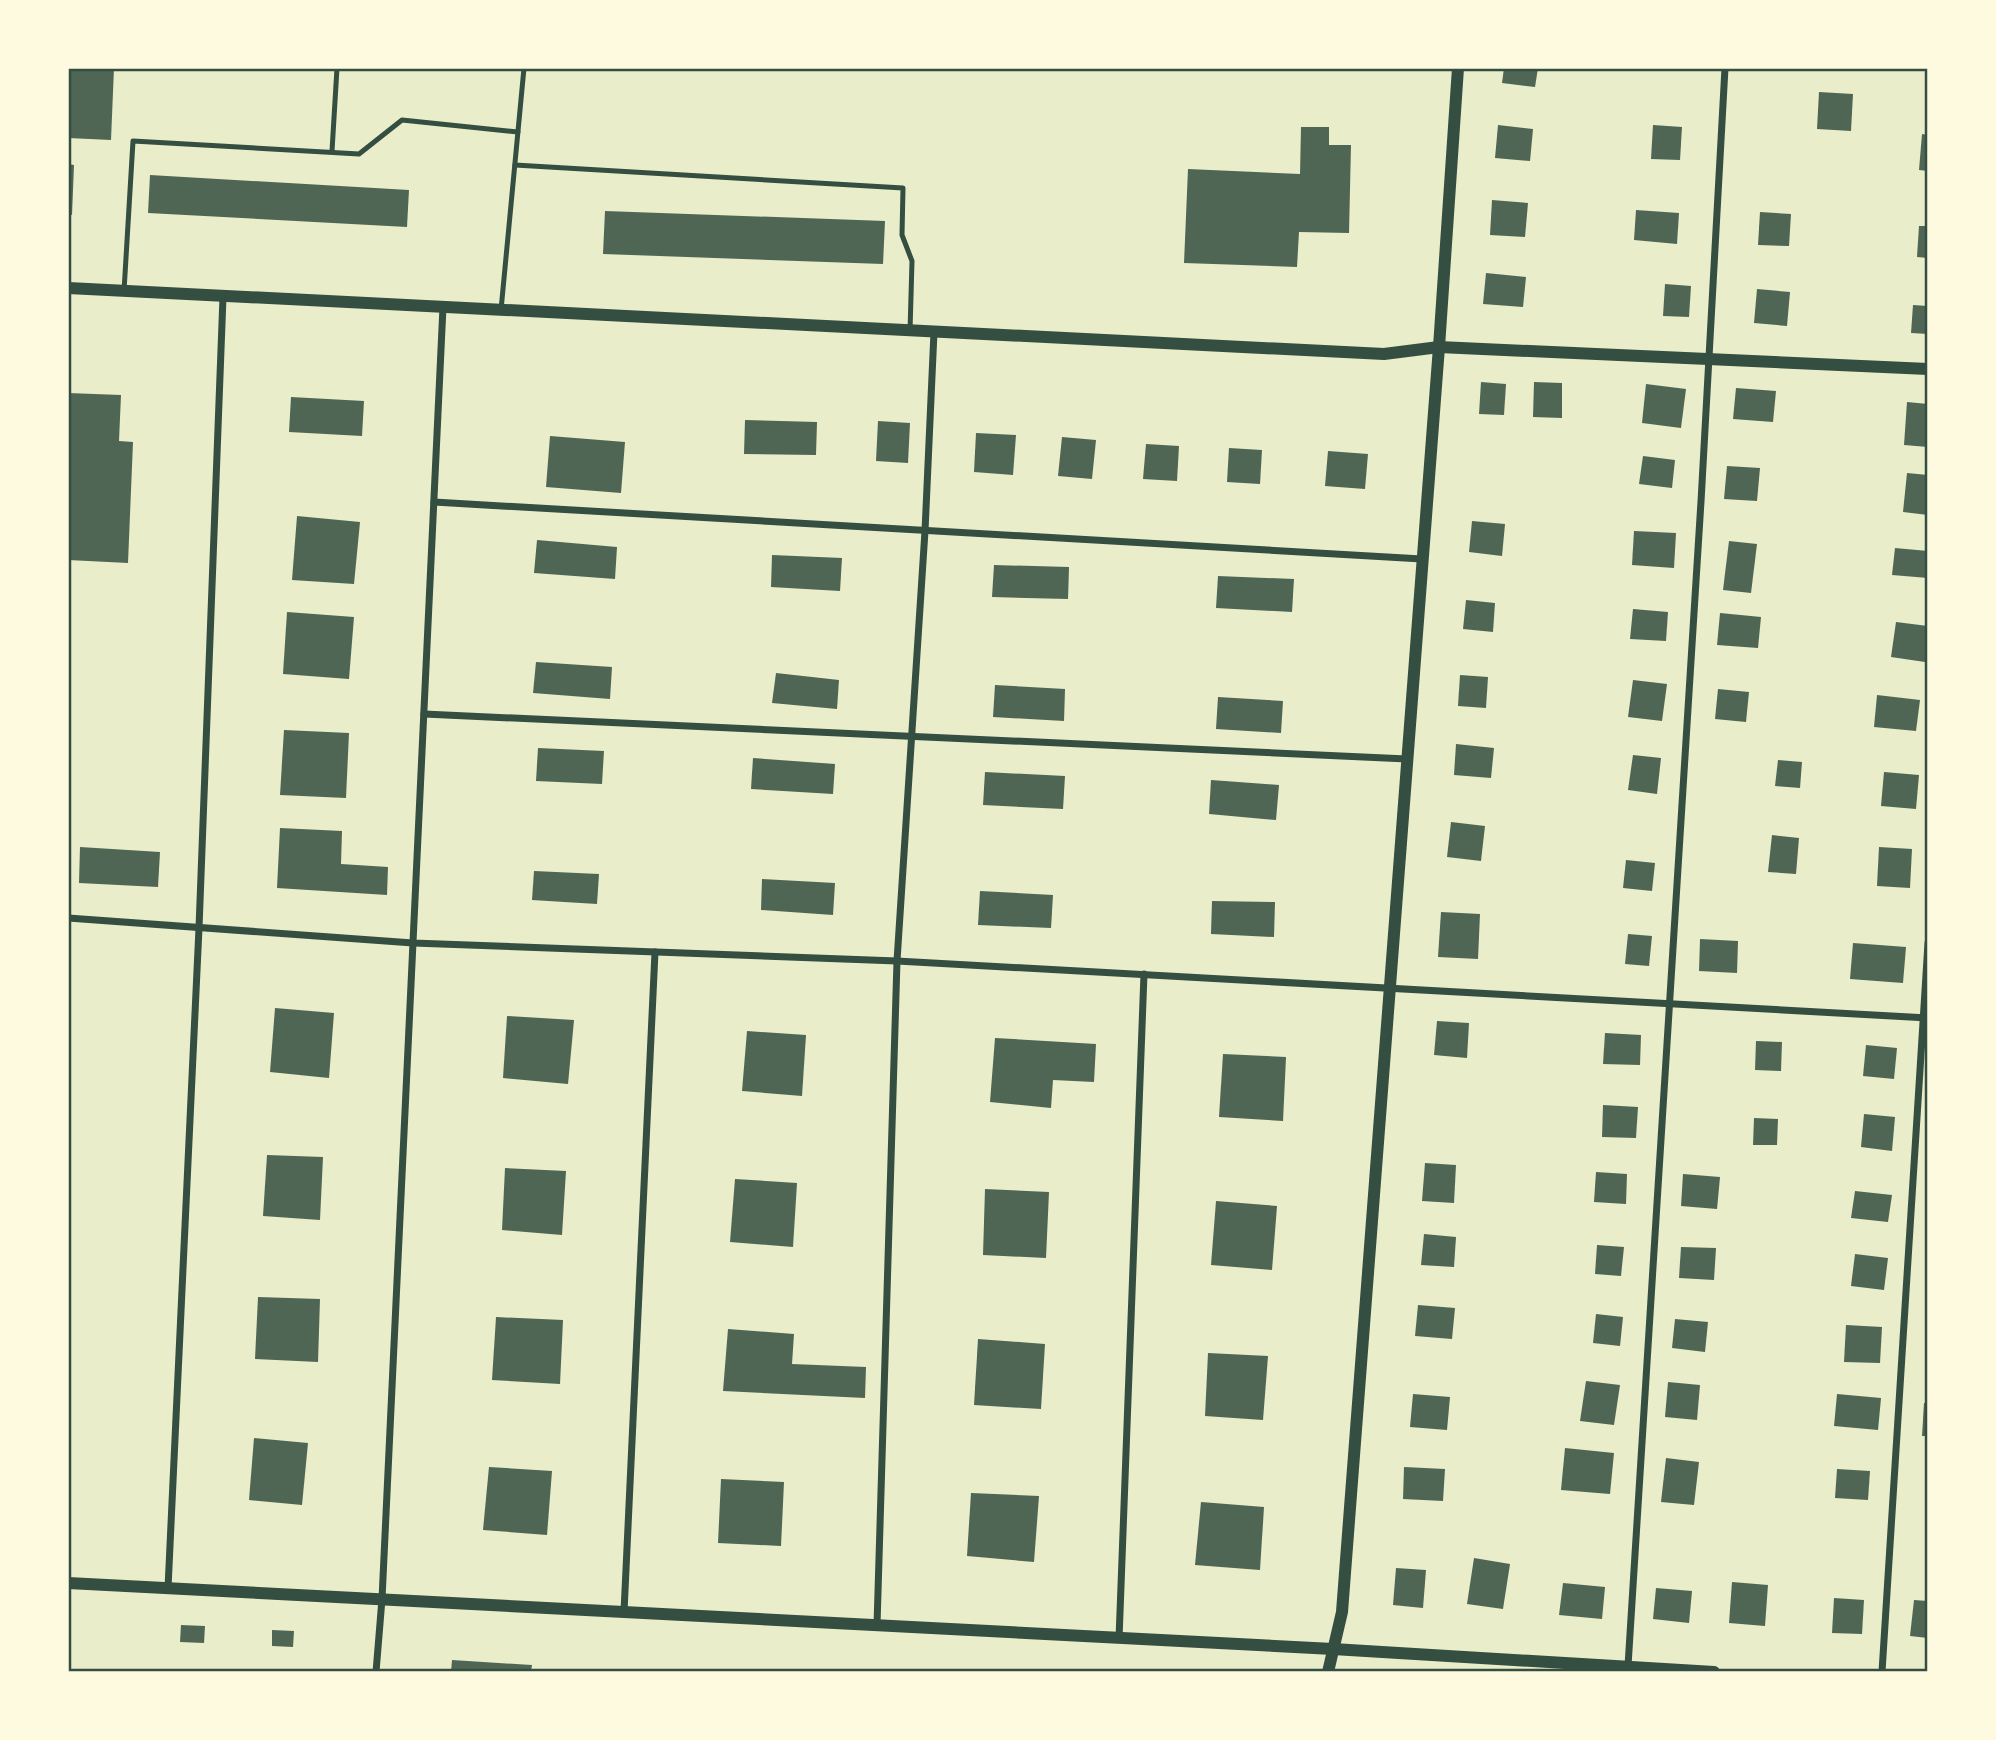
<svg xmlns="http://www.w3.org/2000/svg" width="1996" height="1740" font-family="'Exo 2',sans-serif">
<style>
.building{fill:#4f6655}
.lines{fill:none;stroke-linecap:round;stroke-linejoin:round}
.service{stroke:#344e41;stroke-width:5}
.minor{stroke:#344e41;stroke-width:7}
.tertiary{stroke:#344e41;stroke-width:12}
.neatline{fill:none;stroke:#344e41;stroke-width:2.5}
</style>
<rect width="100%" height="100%" fill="#e9edc9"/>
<g class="building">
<path d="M 68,68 L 114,68 L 111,140 L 68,138 Z"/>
<path d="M 1504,68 L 1538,68 L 1535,87 L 1502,83 Z"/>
<path d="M 1819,92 L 1853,94 L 1851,131 L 1817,129 Z"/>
<path d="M 1498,125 L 1533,129 L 1530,161 L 1495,158 Z"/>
<path d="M 1653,125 L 1682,127 L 1680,160 L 1651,159 Z"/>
<path d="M 1301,127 L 1329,127 L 1329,145 L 1351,145 L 1349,233 L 1299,232 L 1297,267 L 1184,263 L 1188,169 L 1300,174 Z"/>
<path d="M 1922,134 L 1928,135 L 1928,171 L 1919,170 Z"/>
<path d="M 68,164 L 74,165 L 72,215 L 68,214 Z"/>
<path d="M 150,175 L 409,190 L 407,227 L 148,213 Z"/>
<path d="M 1492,200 L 1528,203 L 1525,237 L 1490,235 Z"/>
<path d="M 1636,210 L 1679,213 L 1677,244 L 1634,240 Z"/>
<path d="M 605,211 L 885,221 L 883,264 L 603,254 Z"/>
<path d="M 1760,212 L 1791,214 L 1789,246 L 1758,245 Z"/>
<path d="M 1919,226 L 1928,226 L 1928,258 L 1917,257 Z"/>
<path d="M 1486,273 L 1526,277 L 1523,307 L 1483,304 Z"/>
<path d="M 1665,284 L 1691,286 L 1689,317 L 1663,316 Z"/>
<path d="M 1757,289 L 1790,292 L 1787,326 L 1754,323 Z"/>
<path d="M 1913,305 L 1928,306 L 1928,334 L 1911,333 Z"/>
<path d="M 1481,382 L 1506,384 L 1504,415 L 1479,414 Z"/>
<path d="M 1534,382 L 1562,383 L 1562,418 L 1533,417 Z"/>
<path d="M 1646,384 L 1686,389 L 1681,428 L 1642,423 Z"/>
<path d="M 1736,388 L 1776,391 L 1773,422 L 1733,419 Z"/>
<path d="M 68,393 L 121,395 L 119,441 L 133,442 L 128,563 L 68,560 Z"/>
<path d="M 291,397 L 364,401 L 362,436 L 289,432 Z"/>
<path d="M 1907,402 L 1928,404 L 1928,447 L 1904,445 Z"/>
<path d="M 745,420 L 817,422 L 816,455 L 744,454 Z"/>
<path d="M 878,421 L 910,423 L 908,463 L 876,461 Z"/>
<path d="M 976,433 L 1016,435 L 1013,475 L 974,472 Z"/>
<path d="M 550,436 L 625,442 L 621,493 L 546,487 Z"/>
<path d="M 1062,437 L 1096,440 L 1092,479 L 1058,476 Z"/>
<path d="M 1146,444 L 1179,446 L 1177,481 L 1143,479 Z"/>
<path d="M 1229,448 L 1262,450 L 1260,484 L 1227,482 Z"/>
<path d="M 1328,451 L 1368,454 L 1365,489 L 1325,486 Z"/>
<path d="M 1643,456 L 1675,460 L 1672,488 L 1639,484 Z"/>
<path d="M 1727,466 L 1760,468 L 1757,501 L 1724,499 Z"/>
<path d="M 1907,473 L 1928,475 L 1928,515 L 1903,512 Z"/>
<path d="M 297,516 L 360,522 L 354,584 L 292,580 Z"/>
<path d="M 1472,521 L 1505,524 L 1502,556 L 1469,552 Z"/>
<path d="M 1634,531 L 1676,533 L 1674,568 L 1632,565 Z"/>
<path d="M 537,540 L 617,547 L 615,579 L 534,573 Z"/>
<path d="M 1729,541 L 1757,544 L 1751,593 L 1723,590 Z"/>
<path d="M 1895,548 L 1928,551 L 1928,578 L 1892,575 Z"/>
<path d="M 772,555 L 842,558 L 840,591 L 771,587 Z"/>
<path d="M 994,565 L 1069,567 L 1068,599 L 992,597 Z"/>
<path d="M 1218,576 L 1294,579 L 1292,612 L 1216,608 Z"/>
<path d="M 1466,600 L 1495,603 L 1493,632 L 1463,629 Z"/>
<path d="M 1633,609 L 1668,612 L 1666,641 L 1630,639 Z"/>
<path d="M 287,612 L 354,617 L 349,679 L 283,674 Z"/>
<path d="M 1720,613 L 1761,617 L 1758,648 L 1717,645 Z"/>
<path d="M 1896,622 L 1928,626 L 1925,662 L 1891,657 Z"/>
<path d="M 536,662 L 612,667 L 610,699 L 533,693 Z"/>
<path d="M 776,673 L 839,680 L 837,709 L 772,703 Z"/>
<path d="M 1460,675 L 1488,677 L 1486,708 L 1458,706 Z"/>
<path d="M 1633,680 L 1667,684 L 1662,721 L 1628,717 Z"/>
<path d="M 995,685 L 1065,689 L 1064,721 L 993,717 Z"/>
<path d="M 1718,689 L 1749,692 L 1746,722 L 1715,719 Z"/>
<path d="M 1877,695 L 1920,700 L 1916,731 L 1874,727 Z"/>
<path d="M 1218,697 L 1283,701 L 1281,733 L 1216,729 Z"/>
<path d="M 284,730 L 349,733 L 346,798 L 280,795 Z"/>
<path d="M 1456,744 L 1494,748 L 1491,778 L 1454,775 Z"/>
<path d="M 538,748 L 604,751 L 602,784 L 536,781 Z"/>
<path d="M 1633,755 L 1661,758 L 1657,794 L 1628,790 Z"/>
<path d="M 753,758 L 835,764 L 833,794 L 751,789 Z"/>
<path d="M 1778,760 L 1802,762 L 1800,788 L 1775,786 Z"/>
<path d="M 985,772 L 1065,776 L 1063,809 L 983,805 Z"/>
<path d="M 1884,772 L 1919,775 L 1916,809 L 1881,806 Z"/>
<path d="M 1211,780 L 1279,785 L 1276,820 L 1209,814 Z"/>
<path d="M 1451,822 L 1485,826 L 1481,861 L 1447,857 Z"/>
<path d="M 280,828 L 342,831 L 341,864 L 388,867 L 387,895 L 277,888 Z"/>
<path d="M 1772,835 L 1799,838 L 1796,874 L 1768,872 Z"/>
<path d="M 80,847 L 160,852 L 158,887 L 79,883 Z"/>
<path d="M 1879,847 L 1912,849 L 1910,888 L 1877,886 Z"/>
<path d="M 1626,860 L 1655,863 L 1652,891 L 1623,888 Z"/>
<path d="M 534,871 L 599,874 L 597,904 L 532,900 Z"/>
<path d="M 762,879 L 835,883 L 833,915 L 761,910 Z"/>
<path d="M 980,891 L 1053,895 L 1051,928 L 978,925 Z"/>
<path d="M 1212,901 L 1275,902 L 1274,937 L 1211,934 Z"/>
<path d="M 1441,912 L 1480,914 L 1478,959 L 1438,957 Z"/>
<path d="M 1628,934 L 1652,936 L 1649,966 L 1625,964 Z"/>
<path d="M 1700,939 L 1738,941 L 1737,973 L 1699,971 Z"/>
<path d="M 1853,943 L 1906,947 L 1903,983 L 1850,979 Z"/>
<path d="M 275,1008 L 334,1013 L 329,1078 L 270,1072 Z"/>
<path d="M 507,1016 L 574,1020 L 568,1084 L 503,1078 Z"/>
<path d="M 1437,1021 L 1469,1023 L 1467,1058 L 1434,1055 Z"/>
<path d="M 747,1031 L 806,1035 L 802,1096 L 742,1091 Z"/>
<path d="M 1605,1033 L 1641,1035 L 1640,1065 L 1603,1064 Z"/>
<path d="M 995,1038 L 1096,1044 L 1094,1082 L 1053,1080 L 1051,1108 L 990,1102 Z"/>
<path d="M 1756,1041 L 1782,1042 L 1781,1071 L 1755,1070 Z"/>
<path d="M 1866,1045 L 1897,1048 L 1894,1079 L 1863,1076 Z"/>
<path d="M 1223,1054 L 1286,1057 L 1283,1121 L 1219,1117 Z"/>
<path d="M 1603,1105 L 1638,1107 L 1636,1138 L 1602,1137 Z"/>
<path d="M 1864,1114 L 1895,1117 L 1892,1151 L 1861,1147 Z"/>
<path d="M 1754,1118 L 1778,1119 L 1777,1145 L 1753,1145 Z"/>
<path d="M 267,1155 L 323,1157 L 320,1220 L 263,1216 Z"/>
<path d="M 1425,1163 L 1456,1165 L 1454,1203 L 1422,1201 Z"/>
<path d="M 505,1168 L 566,1171 L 562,1235 L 502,1230 Z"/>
<path d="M 1596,1172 L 1627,1174 L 1626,1204 L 1594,1202 Z"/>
<path d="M 1683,1174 L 1720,1177 L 1717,1209 L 1681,1206 Z"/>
<path d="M 735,1179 L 797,1183 L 793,1247 L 730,1242 Z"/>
<path d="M 985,1189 L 1049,1192 L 1046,1258 L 983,1255 Z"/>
<path d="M 1855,1191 L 1892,1195 L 1888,1222 L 1851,1218 Z"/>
<path d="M 1216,1201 L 1277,1206 L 1272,1270 L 1211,1265 Z"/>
<path d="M 1424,1234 L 1456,1237 L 1454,1267 L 1421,1265 Z"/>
<path d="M 1597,1245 L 1624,1247 L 1621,1276 L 1595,1274 Z"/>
<path d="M 1681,1247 L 1716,1248 L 1714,1280 L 1679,1278 Z"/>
<path d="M 1855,1254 L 1888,1258 L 1884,1290 L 1851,1286 Z"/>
<path d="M 258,1297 L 320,1299 L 318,1362 L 255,1359 Z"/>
<path d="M 1418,1305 L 1455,1308 L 1452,1339 L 1415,1336 Z"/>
<path d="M 1596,1314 L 1623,1317 L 1620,1346 L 1593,1343 Z"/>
<path d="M 496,1317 L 563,1320 L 560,1384 L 492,1380 Z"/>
<path d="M 1675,1319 L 1708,1322 L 1705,1352 L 1672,1348 Z"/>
<path d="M 1846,1325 L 1882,1327 L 1880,1363 L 1844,1362 Z"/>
<path d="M 728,1329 L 794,1334 L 792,1364 L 866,1367 L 865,1398 L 723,1391 Z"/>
<path d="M 978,1339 L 1045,1344 L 1041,1409 L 974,1405 Z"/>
<path d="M 1208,1353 L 1268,1356 L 1263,1420 L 1205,1416 Z"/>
<path d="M 1586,1381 L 1620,1385 L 1614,1425 L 1580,1421 Z"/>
<path d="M 1668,1382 L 1700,1385 L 1697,1420 L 1665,1417 Z"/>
<path d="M 1413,1394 L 1450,1397 L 1447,1430 L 1410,1427 Z"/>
<path d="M 1837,1394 L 1881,1398 L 1878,1430 L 1834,1426 Z"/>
<path d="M 1924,1403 L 1928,1403 L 1928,1436 L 1922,1436 Z"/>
<path d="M 254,1438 L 308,1443 L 302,1505 L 249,1500 Z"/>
<path d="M 1565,1448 L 1614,1453 L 1610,1494 L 1561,1490 Z"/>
<path d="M 1666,1458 L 1699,1462 L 1694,1505 L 1661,1502 Z"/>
<path d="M 489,1467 L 552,1471 L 547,1535 L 483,1530 Z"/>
<path d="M 1404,1467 L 1445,1469 L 1443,1501 L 1403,1499 Z"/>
<path d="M 1837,1469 L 1870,1471 L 1868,1500 L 1835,1498 Z"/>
<path d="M 721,1479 L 784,1482 L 781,1546 L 718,1543 Z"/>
<path d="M 971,1493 L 1039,1496 L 1034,1562 L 967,1556 Z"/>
<path d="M 1201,1502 L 1264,1507 L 1260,1570 L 1195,1565 Z"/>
<path d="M 1474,1558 L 1510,1564 L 1503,1609 L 1467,1604 Z"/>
<path d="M 1396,1568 L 1426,1570 L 1423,1608 L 1393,1605 Z"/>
<path d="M 1732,1582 L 1768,1585 L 1765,1626 L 1729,1623 Z"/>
<path d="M 1563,1583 L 1605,1587 L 1602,1619 L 1559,1615 Z"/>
<path d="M 1656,1588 L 1692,1591 L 1689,1623 L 1653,1619 Z"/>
<path d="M 1834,1598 L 1864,1600 L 1862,1634 L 1832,1633 Z"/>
<path d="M 1914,1600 L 1928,1601 L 1928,1638 L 1910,1636 Z"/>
<path d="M 181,1625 L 205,1626 L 204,1643 L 180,1642 Z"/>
<path d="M 272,1630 L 294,1631 L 293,1647 L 272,1646 Z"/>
<path d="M 452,1660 L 532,1665 L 531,1672 L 451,1672 Z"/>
</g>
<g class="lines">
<g class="service">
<path d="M 332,151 L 337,68"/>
<path d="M 515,165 L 903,188 L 902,235 L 912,261 L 910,331"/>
<path d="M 124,291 L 133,141 L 359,154 L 402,120 L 518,132"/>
<path d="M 501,310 L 524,68"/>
</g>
<g class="minor">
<path d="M 434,502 L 1422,559"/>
<path d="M 424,714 L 1407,759"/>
<path d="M 68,918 L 413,943 L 897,961 L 1928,1018"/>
<path d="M 168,1588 L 199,928 L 223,297"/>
<path d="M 624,1612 L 655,952"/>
<path d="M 877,1625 L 897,961 L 925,531 L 934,332"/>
<path d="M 1119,1639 L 1144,974"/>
<path d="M 1628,1666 C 1663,1134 1697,601 1725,68"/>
<path d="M 376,1672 L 382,1599 L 443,307"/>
<path d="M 1882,1672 L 1928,943"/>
</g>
<g class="tertiary">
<path d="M 68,288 L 1384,354 L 1439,347 L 1928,369"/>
<path d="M 68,1583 L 1333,1649 L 1714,1672"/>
<path d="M 1328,1672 L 1342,1612 L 1439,347 L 1458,68"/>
</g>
</g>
<rect width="1996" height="1740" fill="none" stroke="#fefae0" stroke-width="140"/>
<rect x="70" y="70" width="1856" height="1600" class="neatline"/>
</svg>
